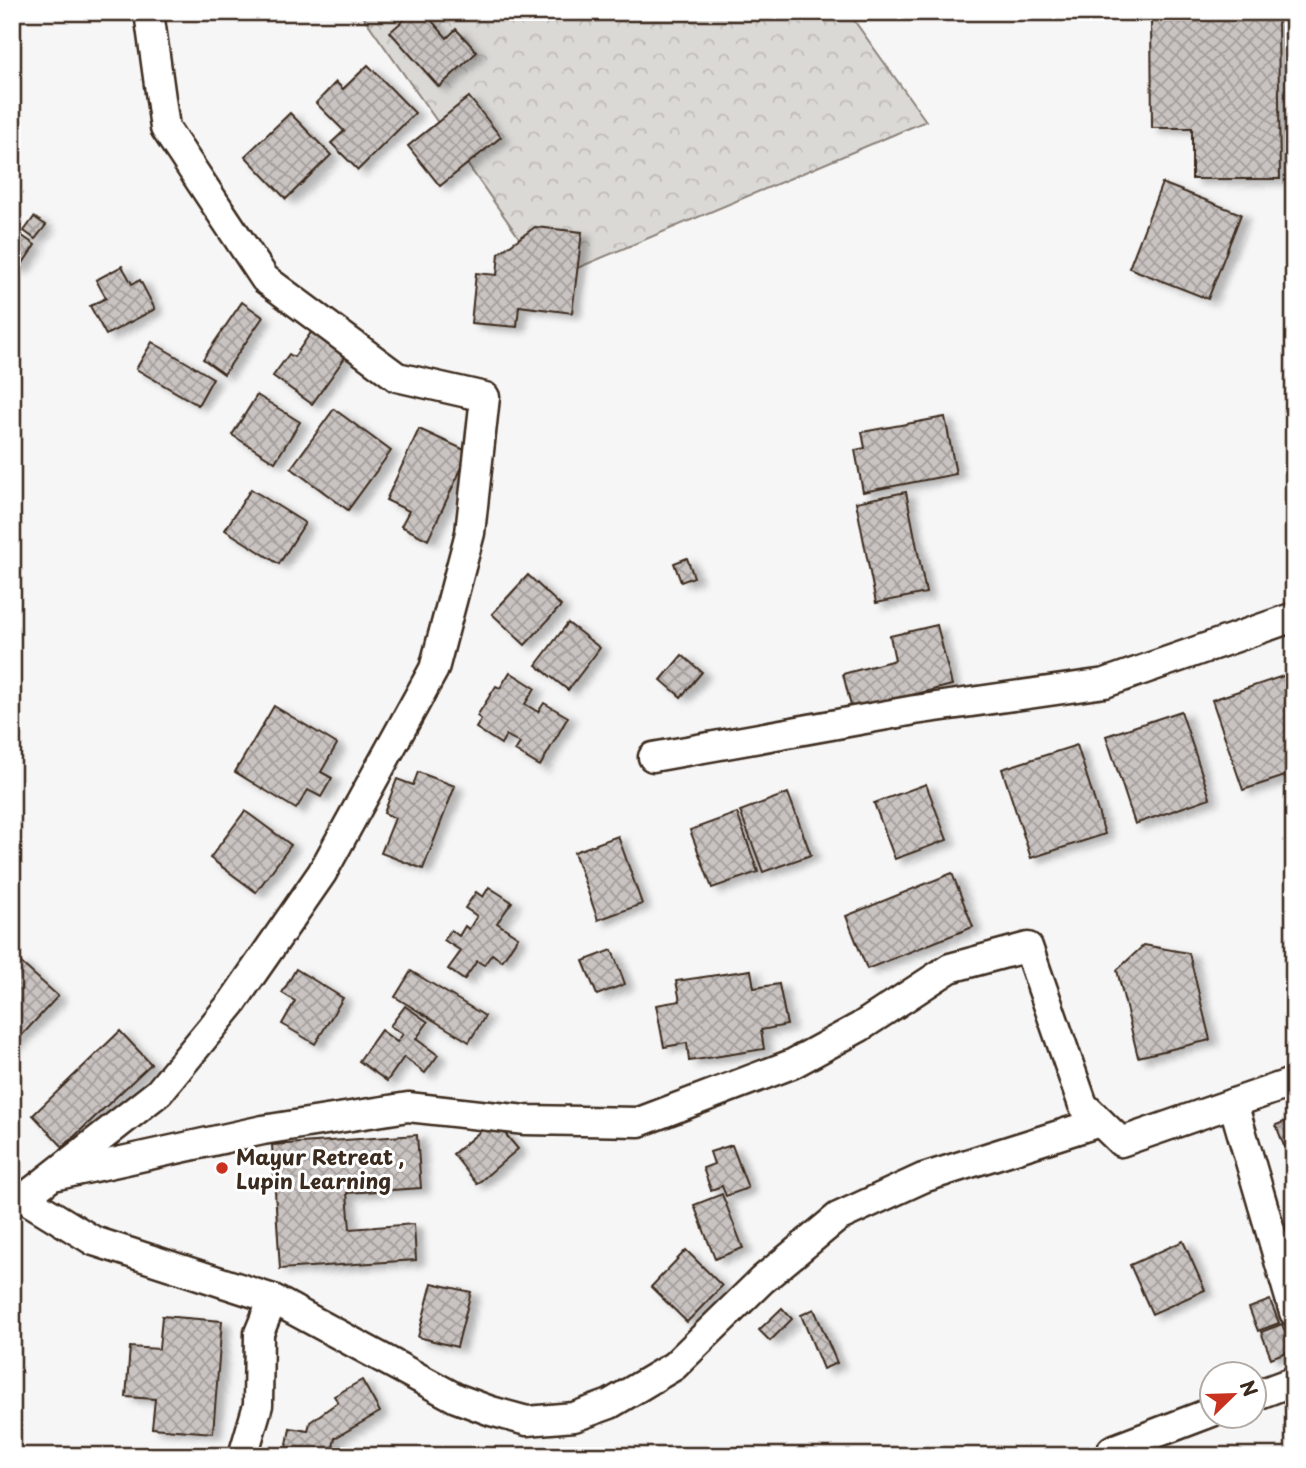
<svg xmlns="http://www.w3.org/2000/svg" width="1306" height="1468" font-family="'Playpen Sans',sans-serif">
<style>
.forest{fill:url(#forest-crowns);stroke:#8b827a;stroke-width:2}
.building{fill:url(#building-cross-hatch);stroke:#3b2a1e;stroke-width:2;filter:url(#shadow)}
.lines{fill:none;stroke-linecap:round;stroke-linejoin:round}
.minor-casing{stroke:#3b2a1e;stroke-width:33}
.minor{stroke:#fff;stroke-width:28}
.poi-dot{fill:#c8321e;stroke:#fff;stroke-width:2.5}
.labels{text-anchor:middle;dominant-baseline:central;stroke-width:6;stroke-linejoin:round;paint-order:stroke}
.poi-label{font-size:21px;font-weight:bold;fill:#3b2a1e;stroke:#fff;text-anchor:start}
</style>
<defs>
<pattern id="forest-crowns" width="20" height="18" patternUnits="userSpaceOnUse" patternTransform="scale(1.75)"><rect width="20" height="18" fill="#dbd9d6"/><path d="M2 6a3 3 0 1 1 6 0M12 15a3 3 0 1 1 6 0" fill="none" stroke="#bdbab7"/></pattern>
<pattern id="building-cross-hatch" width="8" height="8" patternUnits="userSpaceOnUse" patternTransform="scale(1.75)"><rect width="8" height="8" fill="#c9c3c1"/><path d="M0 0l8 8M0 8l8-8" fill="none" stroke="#a49f9c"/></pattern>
<filter id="shadow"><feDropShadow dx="8" dy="4.5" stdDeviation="3.5" flood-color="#0004"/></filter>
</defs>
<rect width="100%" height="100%" fill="#f7f6f6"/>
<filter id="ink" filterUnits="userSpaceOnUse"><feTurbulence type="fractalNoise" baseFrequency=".0143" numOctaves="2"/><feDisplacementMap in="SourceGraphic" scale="14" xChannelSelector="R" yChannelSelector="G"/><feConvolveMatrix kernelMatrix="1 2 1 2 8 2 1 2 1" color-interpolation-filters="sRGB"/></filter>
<g filter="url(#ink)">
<path class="forest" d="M 360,12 L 848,12 L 926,121 L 549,280 Z"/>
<g class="building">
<path d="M 413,12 L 424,12 L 447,38 L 456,29 L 477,52 L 439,87 L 390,32 Z"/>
<path d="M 1278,18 L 1280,179 L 1192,179 L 1192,128 L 1152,128 L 1151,20 Z"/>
<path d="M 368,65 L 415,113 L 358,170 L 331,143 L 344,131 L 316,103 L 336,82 L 343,89 Z"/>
<path d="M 469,97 L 501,137 L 440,186 L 408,146 Z"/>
<path d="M 290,113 L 331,155 L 286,199 L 245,156 Z"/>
<path d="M 1162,183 L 1241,214 L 1208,299 L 1129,268 Z"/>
<path d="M 34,217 L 46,225 L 35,239 L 24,231 Z"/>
<path d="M 535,227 L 582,232 L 572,313 L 519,306 L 517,327 L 471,323 L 476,273 L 497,275 L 499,253 Z"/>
<path d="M 21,235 L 35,245 L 19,269 L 12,264 L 12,248 Z"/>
<path d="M 122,266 L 132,284 L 140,280 L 155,309 L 106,335 L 90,306 L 106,298 L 96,280 Z"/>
<path d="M 242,302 L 263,317 L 224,374 L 203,359 Z"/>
<path d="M 312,331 L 346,356 L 312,404 L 273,376 L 289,354 L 294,357 Z"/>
<path d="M 152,342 L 213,378 L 198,405 L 136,369 Z"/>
<path d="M 257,395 L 300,422 L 275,462 L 232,435 Z"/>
<path d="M 334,409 L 391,451 L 348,510 L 291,468 Z"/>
<path d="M 945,417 L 956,474 L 863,492 L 855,450 L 865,448 L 862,432 Z"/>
<path d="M 419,429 L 469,452 L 428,540 L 401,526 L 409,511 L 386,500 Z"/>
<path d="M 251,489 L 305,523 L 279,564 L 225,530 Z"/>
<path d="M 906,492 L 926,593 L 876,603 L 856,502 Z"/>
<path d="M 687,558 L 694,577 L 681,582 L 674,563 Z"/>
<path d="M 528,575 L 561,606 L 525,645 L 492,614 Z"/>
<path d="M 568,623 L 600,648 L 568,690 L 536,665 Z"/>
<path d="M 937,625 L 952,685 L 852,710 L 843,674 L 895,660 L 890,636 Z"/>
<path d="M 682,655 L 702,672 L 681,697 L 661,680 Z"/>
<path d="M 510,672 L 535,688 L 525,704 L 538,712 L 544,703 L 568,717 L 540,766 L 515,751 L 520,743 L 506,735 L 501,744 L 476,728 L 481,719 L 477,716 L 496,686 L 500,688 Z"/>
<path d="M 1289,674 L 1294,688 L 1294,773 L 1243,790 L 1212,700 Z"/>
<path d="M 274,706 L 337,744 L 321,772 L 332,778 L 321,797 L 308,790 L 296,809 L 235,772 Z"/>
<path d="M 1181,711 L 1210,798 L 1135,824 L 1106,736 Z"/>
<path d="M 1077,745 L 1105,834 L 1031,858 L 1002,769 Z"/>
<path d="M 418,772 L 455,786 L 423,869 L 381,853 L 395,818 L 384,813 L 397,779 L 413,785 Z"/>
<path d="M 926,784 L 947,840 L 895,859 L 874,803 Z"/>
<path d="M 788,793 L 811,855 L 763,872 L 740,811 Z"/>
<path d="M 245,811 L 291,845 L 256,892 L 210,858 Z"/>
<path d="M 737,813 L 758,872 L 712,888 L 690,830 Z"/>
<path d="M 618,836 L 642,904 L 598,920 L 574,852 Z"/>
<path d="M 952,873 L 973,927 L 867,969 L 846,916 Z"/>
<path d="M 489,887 L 512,902 L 497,923 L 518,937 L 502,961 L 492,954 L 484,965 L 477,961 L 464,980 L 448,969 L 461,951 L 444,940 L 451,930 L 459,936 L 465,926 L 469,929 L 477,916 L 465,908 L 476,892 L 483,897 Z"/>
<path d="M 1144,945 L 1189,953 L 1210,1040 L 1138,1057 L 1117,970 Z"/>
<path d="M 612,950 L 625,984 L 597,995 L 583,961 Z"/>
<path d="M 19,961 L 58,996 L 12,1046 L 12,969 Z"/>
<path d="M 296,969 L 343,998 L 315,1044 L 282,1024 L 295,1001 L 282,993 Z"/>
<path d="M 751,970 L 754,988 L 779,984 L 787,1025 L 761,1030 L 764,1049 L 689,1061 L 687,1043 L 664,1047 L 656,1005 L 680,1001 L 676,981 Z"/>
<path d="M 411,971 L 485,1016 L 469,1042 L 395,997 Z"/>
<path d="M 405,1006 L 428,1022 L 416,1039 L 438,1055 L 425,1073 L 404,1057 L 387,1081 L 359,1061 L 381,1030 L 397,1042 L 403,1034 L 390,1026 Z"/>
<path d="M 120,1031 L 151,1064 L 63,1147 L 33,1115 Z"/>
<path d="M 1294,1118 L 1294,1172 L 1276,1125 Z"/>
<path d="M 494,1120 L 518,1149 L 477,1184 L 453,1154 Z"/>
<path d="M 417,1135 L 421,1188 L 347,1193 L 350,1229 L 414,1224 L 416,1260 L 280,1269 L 272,1145 Z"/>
<path d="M 732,1145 L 748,1188 L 726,1196 L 722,1186 L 711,1190 L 703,1168 L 714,1164 L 710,1152 Z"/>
<path d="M 722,1194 L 743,1248 L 715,1259 L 694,1205 Z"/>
<path d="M 1183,1241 L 1205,1290 L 1152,1314 L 1130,1265 Z"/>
<path d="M 686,1250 L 722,1286 L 687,1322 L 651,1287 Z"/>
<path d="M 432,1283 L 471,1292 L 457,1347 L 418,1337 Z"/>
<path d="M 1270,1300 L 1279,1323 L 1258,1331 L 1249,1308 Z"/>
<path d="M 782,1308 L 792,1319 L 770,1341 L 759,1330 Z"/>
<path d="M 814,1309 L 837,1363 L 823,1369 L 801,1315 Z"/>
<path d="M 162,1316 L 222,1321 L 213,1433 L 152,1428 L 155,1399 L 126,1397 L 130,1347 L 159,1349 Z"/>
<path d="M 1282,1324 L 1292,1350 L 1271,1358 L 1261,1332 Z"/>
<path d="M 362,1380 L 380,1412 L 335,1438 L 331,1456 L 285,1456 L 290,1428 L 308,1431 L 310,1422 L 338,1402 L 334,1396 Z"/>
</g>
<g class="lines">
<defs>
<g id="minor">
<path d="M 653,757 L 915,710 L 1105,683 L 1294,617"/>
<path d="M 1233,1103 L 1294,1312"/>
<path d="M 58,1175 L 263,1130 L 408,1107 L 525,1120 L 639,1122 L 792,1064 L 860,1027 L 950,968 L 1028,947 L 1083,1105 L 1121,1142 L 1294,1082"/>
<path d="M 24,1198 L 159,1092 L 232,1003 L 322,873 L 434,669 L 470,533 L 485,397 L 397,377 L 265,279 L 165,128 L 149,12"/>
<path d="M 12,1200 L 24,1198 L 94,1241 L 273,1299 L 456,1398 L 491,1411 L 527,1421 L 574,1417 L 610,1404 L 674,1366 L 762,1280 L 838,1217 L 923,1178 L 1100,1122"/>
<path d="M 1254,1396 L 1294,1381"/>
<path d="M 245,1456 L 245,1449 L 258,1405 L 259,1333 L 273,1299"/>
<path d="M 1115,1456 L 1112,1450 L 1212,1412"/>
</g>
</defs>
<use href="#minor" class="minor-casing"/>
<use href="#minor" class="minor"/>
</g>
</g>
<circle class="poi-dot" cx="222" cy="1168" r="7"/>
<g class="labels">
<g class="poi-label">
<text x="236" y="1156">Mayur Retreat ,<tspan x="236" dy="24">Lupin Learning</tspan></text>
</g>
</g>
<rect width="1306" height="1468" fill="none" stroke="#fff" stroke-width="42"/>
<rect x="21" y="21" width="1264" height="1426" fill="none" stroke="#3b2a1e" stroke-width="2.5" filter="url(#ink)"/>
<g transform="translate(1233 1395) rotate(67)"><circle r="33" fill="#ffffff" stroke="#b1aaa5" stroke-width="2"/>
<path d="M0-5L12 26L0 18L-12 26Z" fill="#c8321e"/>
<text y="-10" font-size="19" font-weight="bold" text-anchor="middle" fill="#3b2a1e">N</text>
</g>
</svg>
